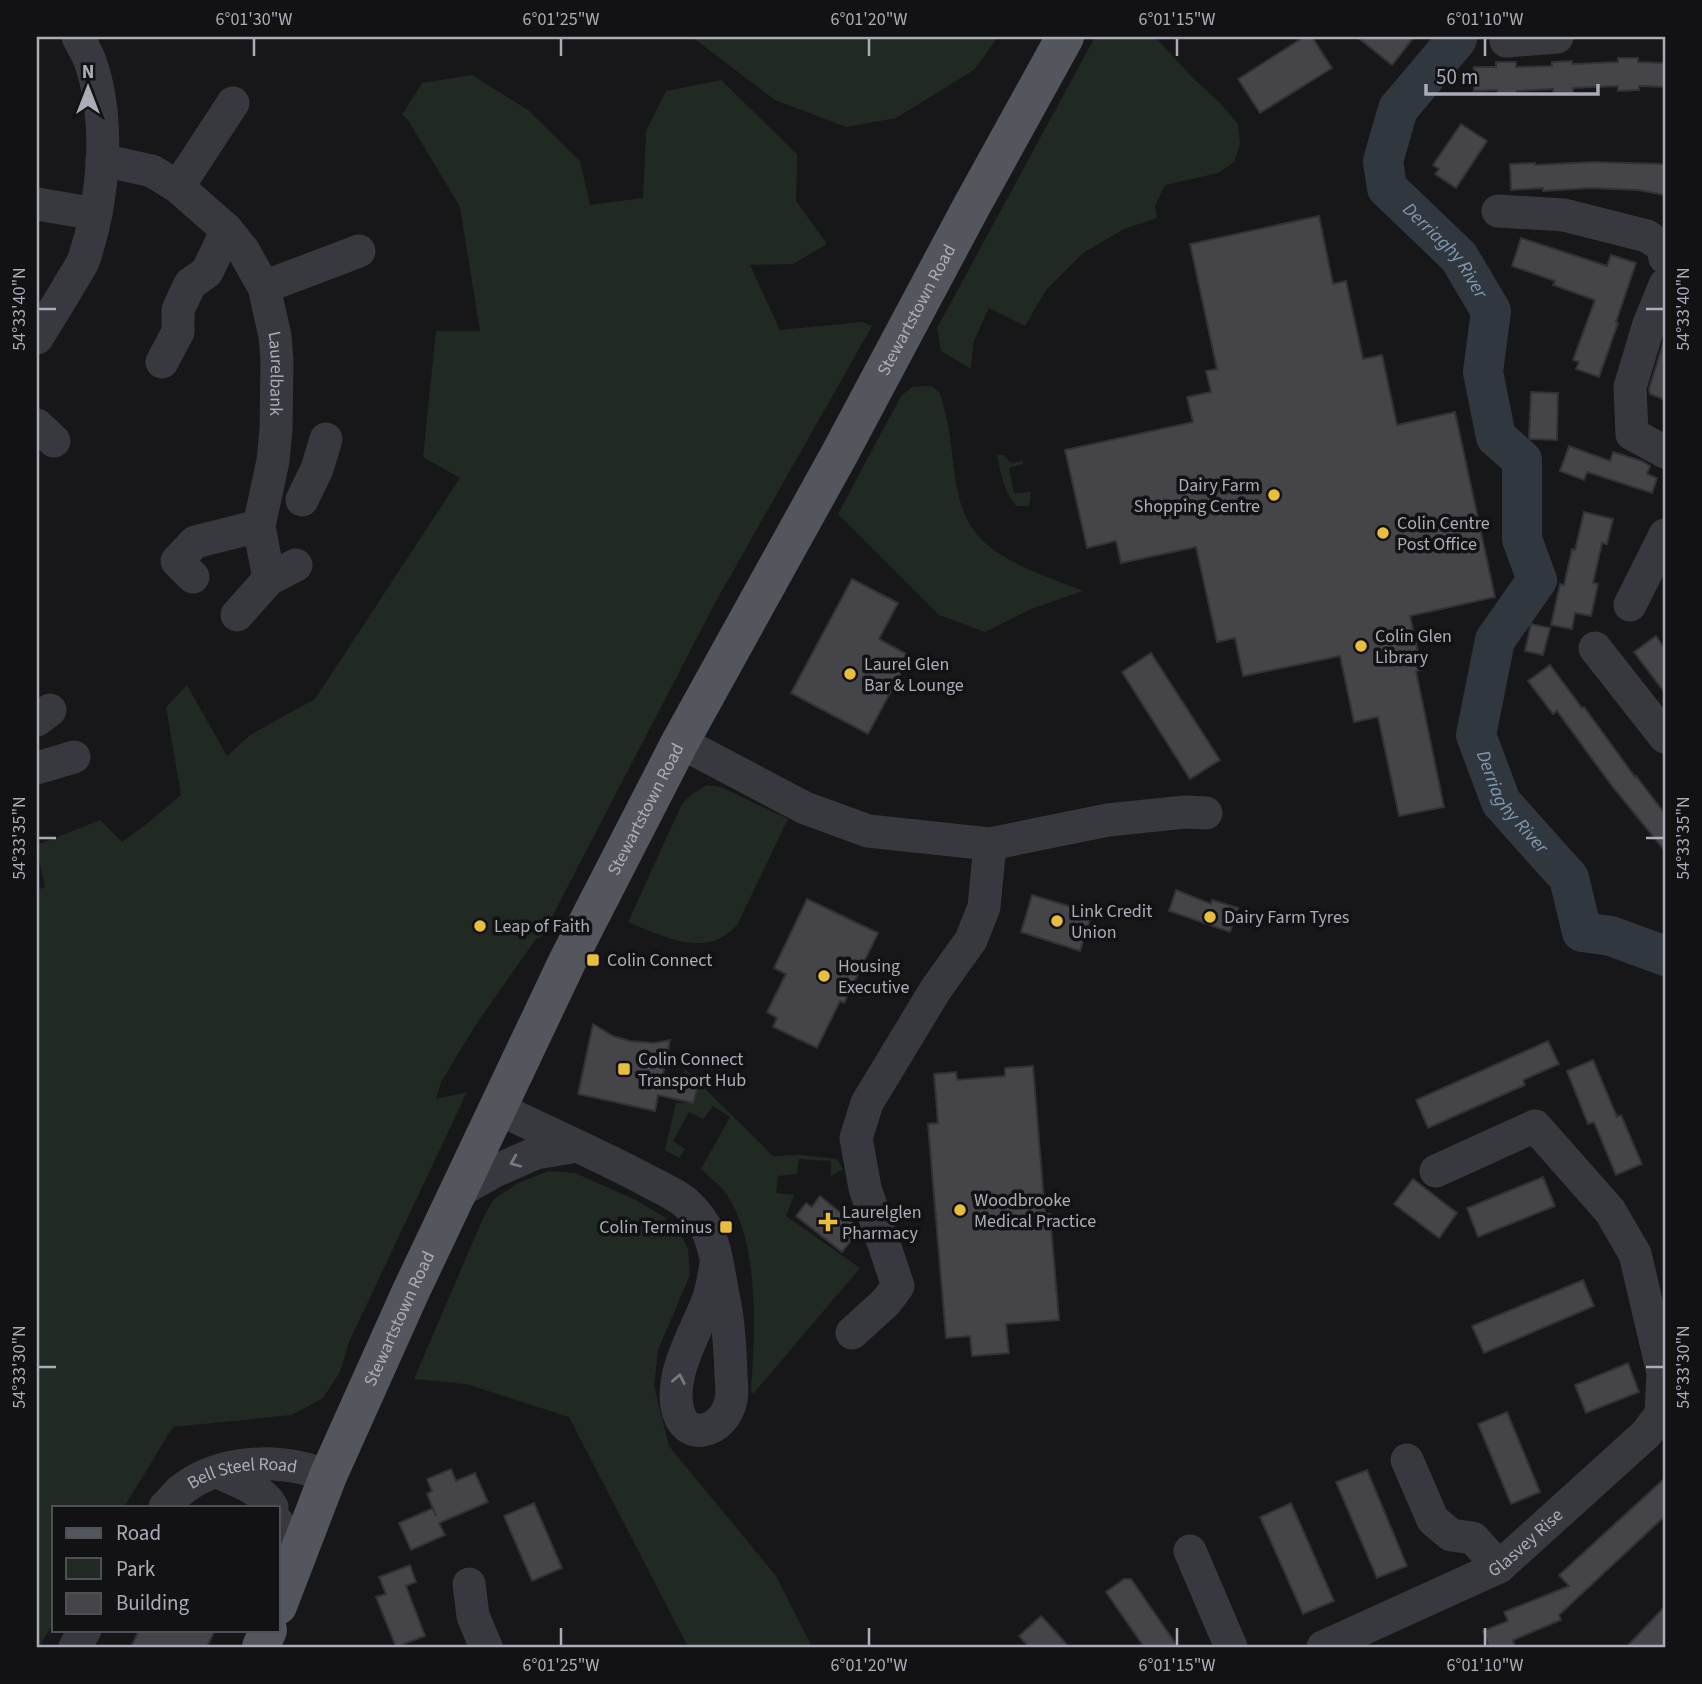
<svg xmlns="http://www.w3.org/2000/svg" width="1702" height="1684" font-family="'Source Sans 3',sans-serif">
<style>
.green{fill:#212923}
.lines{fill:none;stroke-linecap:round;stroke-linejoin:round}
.river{stroke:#30373e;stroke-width:40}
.building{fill:#444449;stroke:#323135;stroke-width:2}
.minor{stroke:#38393e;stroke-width:33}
.major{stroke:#54565d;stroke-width:38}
.oneway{stroke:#777981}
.ticks{fill:none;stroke:#aaadb8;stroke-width:2.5}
.poi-dot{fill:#e9be3f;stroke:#121214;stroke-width:2.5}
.labels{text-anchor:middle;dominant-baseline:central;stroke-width:7;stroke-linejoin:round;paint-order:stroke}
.street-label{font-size:18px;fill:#aaadb8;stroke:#121214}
.poi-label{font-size:18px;fill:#aaadb8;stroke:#121214;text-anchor:start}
.water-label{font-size:19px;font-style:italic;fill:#8398b1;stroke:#121214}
.neatline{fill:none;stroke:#aaadb8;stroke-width:2.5}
.ticks-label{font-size:18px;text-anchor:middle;fill:#aaadb8}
</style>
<rect width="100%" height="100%" fill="#171719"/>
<g class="green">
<path d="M 692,37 L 998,37 L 974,70 L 896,118 L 846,127 L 775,100 Z"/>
<path d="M 1095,37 L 1155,37 L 1192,77 L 1221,104 L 1238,124 L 1240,144 L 1234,162 L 1218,173 L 1165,185 L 1155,206 L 1157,218 L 1124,229 L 1083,253 L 1046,290 L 1025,326 L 989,308 L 973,343 L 971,369 L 941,351 L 937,328 Z"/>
<path d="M 472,75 L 528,110 L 580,161 L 590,205 L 643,198 L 646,131 L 666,91 L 721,80 L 797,154 L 796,201 L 827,244 L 793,264 L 750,265 L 780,330 L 862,322 L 872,326 L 715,603 L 542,936 L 535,940 L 477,1023 L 441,1082 L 436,1099 L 467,1092 L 349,1342 L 340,1372 L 323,1398 L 292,1415 L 173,1427 L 124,1507 L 54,1507 L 54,1622 L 39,1647 L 37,1647 L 37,890 L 45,887 L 37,851 L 37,845 L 100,820 L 122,842 L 149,822 L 181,795 L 166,707 L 187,685 L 227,756 L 250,735 L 315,699 L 460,478 L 423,457 L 436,331 L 480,331 L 460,207 L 408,120 L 402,115 L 422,83 Z"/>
<path d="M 930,386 C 933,387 936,389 939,392 C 942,397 943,406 945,412 C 955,449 951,496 972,528 C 994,561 1047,576 1083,591 L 1031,609 L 985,632 L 939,615 L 838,514 L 901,396 L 912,387 Z"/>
<path d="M 997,455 L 1003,455 L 1011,463 L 1023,461 L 1023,464 L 1009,468 L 1014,493 L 1031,492 L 1029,506 L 1016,506 C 1004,491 1001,474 997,455 Z"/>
<path d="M 707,785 L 721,787 L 788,819 L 737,925 C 706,960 663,936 628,922 L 682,804 L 692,794 Z"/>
<path d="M 685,1069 L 773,1156 L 800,1155 L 837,1159 L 843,1169 L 831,1176 L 831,1161 L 799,1159 L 797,1174 L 778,1176 L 776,1193 L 794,1195 L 786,1216 L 860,1268 L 753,1394 L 751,1390 C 755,1334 760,1244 727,1195 C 720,1185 709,1177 701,1169 L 730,1117 L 713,1106 L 703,1119 L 689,1112 L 673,1141 L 685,1149 L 679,1158 L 665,1150 L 676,1103 L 693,1103 L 697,1083 L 682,1079 Z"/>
<path d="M 549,1171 L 575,1173 L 636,1200 L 664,1217 L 681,1234 L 688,1249 L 690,1275 L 658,1350 L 654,1386 L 669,1446 L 776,1576 L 812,1647 L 688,1647 L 569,1417 L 466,1384 L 414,1379 L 484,1216 L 494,1199 L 518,1183 Z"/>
</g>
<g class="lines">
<path class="river" id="s1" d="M 1456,37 L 1457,39 L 1398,109 L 1383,161 L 1387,188 L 1459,257 L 1491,311 L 1483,372 L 1496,437 L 1522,460 L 1522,539 L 1537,580 L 1495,640 L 1476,735 L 1501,802 L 1569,878 L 1582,932 L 1611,936 L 1665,956"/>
</g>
<g class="building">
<path d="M 1304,37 L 1312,37 L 1332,68 L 1260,113 L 1238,79 Z"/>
<path d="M 1357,37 L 1414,37 L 1392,65 Z"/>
<path d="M 1618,58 L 1638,58 L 1638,62 L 1665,63 L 1665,87 L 1639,86 L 1639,90 L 1618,91 L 1618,86 L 1573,88 L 1573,93 L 1553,94 L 1553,89 L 1517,91 L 1517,94 L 1497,94 L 1497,90 L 1474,91 L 1474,67 L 1496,67 L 1496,62 L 1516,62 L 1516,67 L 1552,66 L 1552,62 L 1572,61 L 1572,64 L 1618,62 Z"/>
<path d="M 1461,124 L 1487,141 L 1456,188 L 1435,174 L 1439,169 L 1433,165 Z"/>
<path d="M 1591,162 L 1665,164 L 1665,195 L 1638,190 L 1590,188 L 1543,191 L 1543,188 L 1511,190 L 1510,164 L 1535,163 L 1535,165 Z"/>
<path d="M 1319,216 L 1333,284 L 1346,281 L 1363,359 L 1382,355 L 1397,425 L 1455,412 L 1495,597 L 1410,616 L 1422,670 L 1416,671 L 1444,807 L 1399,816 L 1378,717 L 1354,722 L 1340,656 L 1243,676 L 1235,638 L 1217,642 L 1196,547 L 1121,563 L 1116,541 L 1087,548 L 1065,450 L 1193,422 L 1187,397 L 1211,392 L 1206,371 L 1217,369 L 1190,244 Z"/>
<path d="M 1521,238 L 1607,266 L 1611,255 L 1636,263 L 1616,322 L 1618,323 L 1599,377 L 1576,369 L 1579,362 L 1573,360 L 1595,300 L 1553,285 L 1555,281 L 1512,266 Z"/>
<path d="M 1665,337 L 1665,400 L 1650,394 L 1649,389 Z"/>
<path d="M 1531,392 L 1558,393 L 1557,440 L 1529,439 Z"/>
<path d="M 1569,446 L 1610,461 L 1613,452 L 1642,461 L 1650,466 L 1647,474 L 1657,478 L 1652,493 L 1587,472 L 1584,480 L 1560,471 Z"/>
<path d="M 1584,512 L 1613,519 L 1607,544 L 1602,543 L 1593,583 L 1598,584 L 1591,616 L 1575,613 L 1572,629 L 1551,625 L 1560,584 L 1564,585 L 1572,549 L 1575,550 Z"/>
<path d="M 852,579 L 898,603 L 879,639 L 910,656 L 868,734 L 791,693 Z"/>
<path d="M 1531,624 L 1550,628 L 1543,655 L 1525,651 Z"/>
<path d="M 1656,636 L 1665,649 L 1665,693 L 1634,652 Z"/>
<path d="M 1151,653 L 1220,760 L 1190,779 L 1122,672 Z"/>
<path d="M 1550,665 L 1582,708 L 1584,707 L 1635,777 L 1636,776 L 1665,814 L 1665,851 L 1612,786 L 1557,711 L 1553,714 L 1528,681 Z"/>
<path d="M 1176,890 L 1211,904 L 1212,900 L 1238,908 L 1230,932 L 1169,911 Z"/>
<path d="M 1032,895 L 1092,913 L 1080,951 L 1021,932 Z"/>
<path d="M 807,899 L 878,933 L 844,1003 L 840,1001 L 817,1048 L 773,1027 L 777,1018 L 767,1012 L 786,974 L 774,968 Z"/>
<path d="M 593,1024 L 613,1036 L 630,1041 L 654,1043 L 670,1040 L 663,1074 L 699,1083 L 693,1103 L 658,1095 L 655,1111 L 578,1094 Z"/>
<path d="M 1548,1041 L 1559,1064 L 1523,1080 L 1525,1085 L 1428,1128 L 1416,1100 Z"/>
<path d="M 1593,1060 L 1617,1117 L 1621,1115 L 1642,1164 L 1616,1175 L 1594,1122 L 1588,1124 L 1567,1071 Z"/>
<path d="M 1033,1066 L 1045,1214 L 1050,1214 L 1059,1320 L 1006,1324 L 1009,1353 L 972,1356 L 970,1336 L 946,1338 L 928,1124 L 938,1123 L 934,1074 L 956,1072 L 957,1080 L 994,1077 L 1005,1076 L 1005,1068 Z"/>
<path d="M 1543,1177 L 1555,1206 L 1478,1237 L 1467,1208 Z"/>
<path d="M 1413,1179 L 1457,1213 L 1439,1238 L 1394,1204 Z"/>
<path d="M 820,1196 L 858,1227 L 859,1230 L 842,1252 L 796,1216 L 806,1203 L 812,1207 Z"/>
<path d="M 1583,1280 L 1594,1306 L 1484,1353 L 1472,1326 Z"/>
<path d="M 1628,1363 L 1639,1392 L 1586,1413 L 1575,1385 Z"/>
<path d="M 1507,1412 L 1540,1492 L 1511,1504 L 1478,1424 Z"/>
<path d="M 451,1469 L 456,1481 L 475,1473 L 488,1502 L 439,1523 L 445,1535 L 411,1550 L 399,1523 L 433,1508 L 436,1516 L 427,1494 L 432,1491 L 427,1479 Z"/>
<path d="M 1367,1470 L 1407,1566 L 1377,1578 L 1336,1482 Z"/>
<path d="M 1665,1478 L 1665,1516 L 1559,1615 L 1561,1620 L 1513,1640 L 1515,1647 L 1489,1647 L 1483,1631 L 1508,1621 L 1504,1612 L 1569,1586 L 1559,1575 Z"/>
<path d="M 534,1503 L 562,1568 L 532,1581 L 504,1516 Z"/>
<path d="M 1291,1503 L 1334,1601 L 1303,1614 L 1260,1517 Z"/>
<path d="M 410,1565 L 416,1582 L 406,1586 L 425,1636 L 396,1647 L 376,1597 L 386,1594 L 379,1577 Z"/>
<path d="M 1124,1579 L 1131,1579 L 1178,1647 L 1144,1647 L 1106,1592 Z"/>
<path d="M 1665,1606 L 1665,1647 L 1626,1647 L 1636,1637 Z"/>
<path d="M 1041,1616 L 1055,1631 L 1069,1647 L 1029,1647 L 1019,1636 Z"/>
<path d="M 139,1630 L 215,1630 L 207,1647 L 131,1647 Z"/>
</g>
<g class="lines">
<g class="minor">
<path d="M 1506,41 L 1557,37"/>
<path id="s2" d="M 102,160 L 152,171 L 178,187 L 227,230 L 243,250 L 264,287 L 275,336 L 277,360 L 276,429 L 273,461 L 259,526 L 269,579"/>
<path d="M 178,187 L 233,103"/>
<path d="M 37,204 L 96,214"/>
<path d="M 1498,211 L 1564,215 L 1647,236 L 1662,246 L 1665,258"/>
<path d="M 1665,285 L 1649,324 L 1630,387 L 1632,434 L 1665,452"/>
<path d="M 264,287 L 359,251"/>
<path d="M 37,338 C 48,320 60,301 71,282 C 75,275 81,267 84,259 C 104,199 111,121 90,61 C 87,53 82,45 78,37"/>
<path d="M 162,362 L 178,332 L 178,310 L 190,284 L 207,272 L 227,230"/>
<path d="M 37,425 L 54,441"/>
<path d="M 302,500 L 317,469 L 326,439"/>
<path d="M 193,577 L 177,561 L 195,542 L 259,526"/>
<path d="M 1630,605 L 1665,535"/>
<path d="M 237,615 L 269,579 L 296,565"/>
<path d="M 1595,648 L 1665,737"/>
<path d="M 37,720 L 50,710"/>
<path d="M 680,742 L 805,808 L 868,831 L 990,844 L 1108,820 L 1185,812 L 1206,813"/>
<path d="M 37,768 L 74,757"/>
<path d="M 497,1108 C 548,1133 600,1155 650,1182 C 663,1189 680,1196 690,1207 C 696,1213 702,1221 706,1228 C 716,1245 720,1280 724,1300 C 729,1324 730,1349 731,1374 C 731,1382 733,1392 731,1400 C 724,1434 683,1444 677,1406 C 671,1371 696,1332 708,1300 C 712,1289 714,1276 716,1264"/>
<path d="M 458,1192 L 495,1171 L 536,1153 L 577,1146"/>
<path d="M 852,1333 L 886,1302 L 898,1286 L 865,1188 L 856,1138 L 867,1103 L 936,989 L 971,940 L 984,907 L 990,844"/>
<path d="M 1407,1460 L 1433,1520 L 1451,1535 L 1473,1538 L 1499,1567"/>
<path d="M 217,1472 C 235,1480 262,1489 272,1507"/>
<path id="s3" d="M 165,1507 C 170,1502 175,1496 180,1491 C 213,1464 261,1459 302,1468 C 311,1470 319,1473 328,1476"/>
<path d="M 278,1523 L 295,1565"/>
<path d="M 1190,1551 L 1231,1647"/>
<path d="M 469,1584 L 473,1616 L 486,1647"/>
<path d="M 75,1647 L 85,1630"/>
<path id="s4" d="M 1323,1647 L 1499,1567 L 1646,1434 L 1661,1414 L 1663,1373 L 1635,1254 L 1610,1211 L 1535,1126 L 1436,1171"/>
</g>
<g class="major">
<path id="s5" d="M 278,1606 L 328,1476 L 411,1291 L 567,962 L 680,742 L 840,453 L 970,209 L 1065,37"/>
<path d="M 261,1647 L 268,1630"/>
</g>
</g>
<defs><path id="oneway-chevron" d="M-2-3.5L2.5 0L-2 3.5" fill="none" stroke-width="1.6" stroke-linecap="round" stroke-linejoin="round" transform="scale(1.75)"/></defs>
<g class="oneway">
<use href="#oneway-chevron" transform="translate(515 1162) rotate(157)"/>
<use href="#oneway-chevron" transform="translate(679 1379) rotate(-79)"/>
</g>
<path class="ticks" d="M 254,38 L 254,56M 561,38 L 561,56M 869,38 L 869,56M 1177,38 L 1177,56M 1485,38 L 1485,56M 38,309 L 56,309M 1646,309 L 1664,309M 38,838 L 56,838M 1646,838 L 1664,838M 38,1367 L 56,1367M 1646,1367 L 1664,1367M 561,1628 L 561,1646M 869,1628 L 869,1646M 1177,1628 L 1177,1646M 1485,1628 L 1485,1646"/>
<g class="poi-dot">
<circle cx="1274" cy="495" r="7"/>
<circle cx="1383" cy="533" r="7"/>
<circle cx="1361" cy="646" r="7"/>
<circle cx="850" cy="674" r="7"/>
<circle cx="1210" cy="917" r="7"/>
<circle cx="1057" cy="921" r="7"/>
<circle cx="480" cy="926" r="7"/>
<rect x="586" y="953" width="14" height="14" rx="3.5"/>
<circle cx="824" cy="976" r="7"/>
<rect x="617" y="1062" width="14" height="14" rx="3.5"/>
<circle cx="960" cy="1210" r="7"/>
<path d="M824.5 1211.5h7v7h7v7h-7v7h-7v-7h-7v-7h7z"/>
<rect x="719" y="1220" width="14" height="14" rx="3.5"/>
</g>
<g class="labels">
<g class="street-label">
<text stroke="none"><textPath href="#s5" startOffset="1446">Stewartstown Road</textPath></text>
<text stroke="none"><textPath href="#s2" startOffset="303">Laurelbank</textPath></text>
<text stroke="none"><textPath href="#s5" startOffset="878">Stewartstown Road</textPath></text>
<text stroke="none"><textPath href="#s5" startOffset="312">Stewartstown Road</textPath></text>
<text stroke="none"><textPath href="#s3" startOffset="89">Bell Steel Road</textPath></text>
<text stroke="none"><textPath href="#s4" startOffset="229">Glasvey Rise</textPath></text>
</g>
<g class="poi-label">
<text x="1260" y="485" text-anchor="end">Dairy Farm<tspan x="1260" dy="21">Shopping Centre</tspan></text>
<text x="1397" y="523">Colin Centre<tspan x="1397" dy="21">Post Office</tspan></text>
<text x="1375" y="636">Colin Glen<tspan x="1375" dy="21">Library</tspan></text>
<text x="864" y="664">Laurel Glen<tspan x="864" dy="21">Bar &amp; Lounge</tspan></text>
<text x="1071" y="911">Link Credit<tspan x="1071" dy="21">Union</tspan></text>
<text x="1224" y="917">Dairy Farm Tyres</text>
<text x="494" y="926">Leap of Faith</text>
<text x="607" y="960">Colin Connect</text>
<text x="838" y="966">Housing<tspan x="838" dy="21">Executive</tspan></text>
<text x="638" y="1059">Colin Connect<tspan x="638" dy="21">Transport Hub</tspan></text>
<text x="974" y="1200">Woodbrooke<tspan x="974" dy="21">Medical Practice</tspan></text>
<text x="842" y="1212">Laurelglen<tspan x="842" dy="21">Pharmacy</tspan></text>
<text x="712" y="1227" text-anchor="end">Colin Terminus</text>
</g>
<g class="water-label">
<text stroke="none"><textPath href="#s1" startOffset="261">Derriaghy River</textPath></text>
<text stroke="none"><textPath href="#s1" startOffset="870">Derriaghy River</textPath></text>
</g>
</g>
<rect width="1702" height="1684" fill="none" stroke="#121214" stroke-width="77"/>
<rect x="52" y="1506" width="228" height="126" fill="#121214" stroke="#4f5056" stroke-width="2"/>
<rect x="66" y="1528" width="35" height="10" fill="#54565d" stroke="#4f5056" stroke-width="2"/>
<text x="116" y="1540" font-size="21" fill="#aaadb8">Road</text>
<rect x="66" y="1558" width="35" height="21" fill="#212923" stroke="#4f5056" stroke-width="2"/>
<text x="116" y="1576" font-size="21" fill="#aaadb8">Park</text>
<rect x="66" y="1593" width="35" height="21" fill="#444449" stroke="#4f5056" stroke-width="2"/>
<text x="116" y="1610" font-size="21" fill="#aaadb8">Building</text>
<g transform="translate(88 88)" stroke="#121214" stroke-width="5" paint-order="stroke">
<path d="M0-5L12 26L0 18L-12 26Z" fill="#aaadb8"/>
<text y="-10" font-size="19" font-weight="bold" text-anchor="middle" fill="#aaadb8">N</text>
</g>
<path d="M1426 84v10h172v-10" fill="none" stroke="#aaadb8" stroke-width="3.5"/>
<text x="1436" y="84" font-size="21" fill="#aaadb8" stroke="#121214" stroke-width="5" paint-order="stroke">50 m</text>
<rect x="38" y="38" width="1626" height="1608" class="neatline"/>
<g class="ticks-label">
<text x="254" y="25">6°01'30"W</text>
<text x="561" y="25">6°01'25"W</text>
<text x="869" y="25">6°01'20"W</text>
<text x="1177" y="25">6°01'15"W</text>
<text x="1485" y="25">6°01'10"W</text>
<text transform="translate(19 309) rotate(-90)" y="6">54°33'40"N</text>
<text transform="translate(1683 309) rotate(-90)" y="6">54°33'40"N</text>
<text transform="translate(19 838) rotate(-90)" y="6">54°33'35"N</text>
<text transform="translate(1683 838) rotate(-90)" y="6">54°33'35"N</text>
<text transform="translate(19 1367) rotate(-90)" y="6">54°33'30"N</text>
<text transform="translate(1683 1367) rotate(-90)" y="6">54°33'30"N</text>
<text x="561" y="1671">6°01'25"W</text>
<text x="869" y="1671">6°01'20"W</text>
<text x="1177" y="1671">6°01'15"W</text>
<text x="1485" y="1671">6°01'10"W</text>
</g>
</svg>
